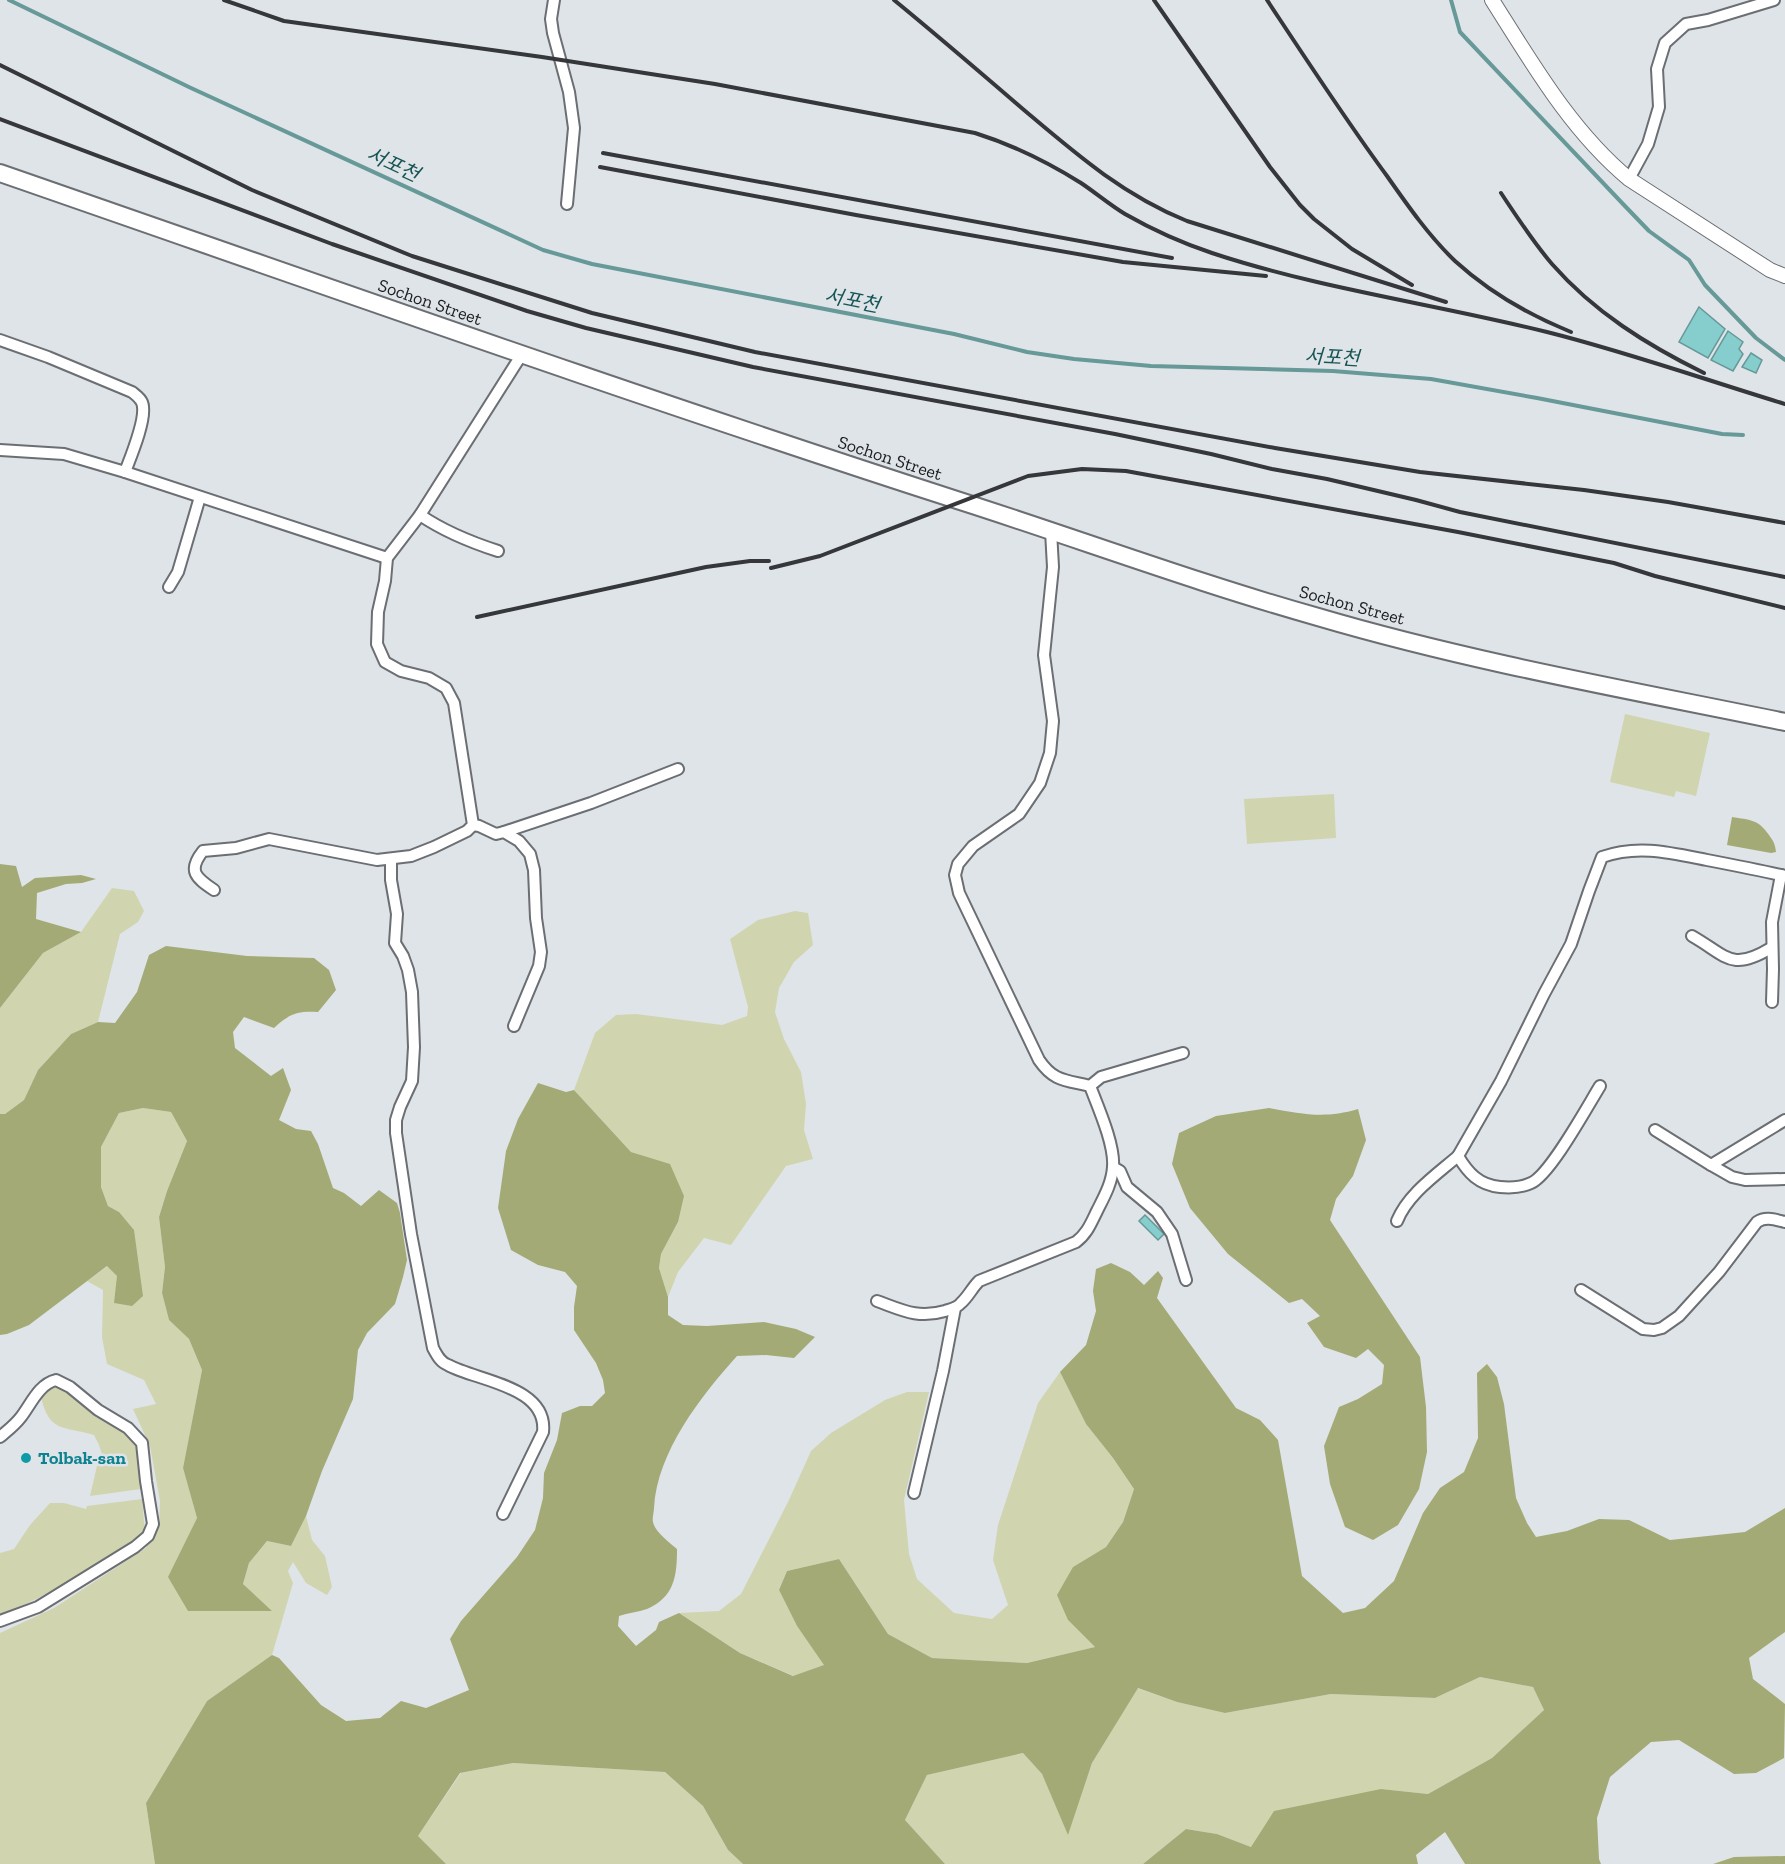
<svg xmlns="http://www.w3.org/2000/svg" width="1785" height="1864" font-family="'Zilla Slab','Noto Sans KR',serif">
<style>
.green{fill:#d0d5b0}
.forest{fill:#a3aa75}
.water{fill:#86cecd;stroke:#669998;stroke-width:1.5}
.lines{fill:none;stroke-linecap:round;stroke-linejoin:round}
.stream{stroke:#669998;stroke-width:4}
.street-casing{stroke:#6b6e72;stroke-width:14}
.secondary-casing{stroke:#6b6e72;stroke-width:16}
.primary-casing{stroke:#6b6e72;stroke-width:20}
.street{stroke:#fff;stroke-width:10}
.secondary{stroke:#fff;stroke-width:14}
.primary{stroke:#fff;stroke-width:16}
.rail{stroke:#36373a;stroke-width:4}
.culture-dot{fill:#0f9aa8;stroke:#dfe4e8;stroke-width:2}
.labels{text-anchor:middle;dominant-baseline:central;stroke-width:5;stroke-linejoin:round;paint-order:stroke}
.street-label{font-size:18px;fill:#1b1c1e;stroke:#dfe4e8}
.culture-label{font-size:18px;font-weight:bold;fill:#0d838f;stroke:#dfe4e8;text-anchor:start}
.water-label{font-size:20px;font-style:italic;fill:#185656;stroke:#dfe4e8}
</style>
<rect width="100%" height="100%" fill="#dfe4e8"/>
<g class="green">
<path d="M 1625,714 L 1710,733 L 1696,796 L 1676,791 L 1674,797 L 1610,782 Z"/>
<path d="M 1334,794 L 1336,838 L 1247,844 L 1244,799 Z"/>
<path d="M 112,888 L 134,891 L 144,911 L 138,922 L 120,934 L 98,1022 L 71,1034 L 38,1070 L 24,1100 L 5,1114 L 0,1114 L 0,1008 L 43,953 L 81,932 Z"/>
<path d="M 795,911 L 808,913 L 813,945 L 794,962 L 779,988 L 775,1012 L 784,1039 L 801,1072 L 806,1104 L 804,1130 L 813,1159 L 786,1166 L 731,1245 L 704,1238 L 678,1272 L 668,1297 L 659,1268 L 661,1254 L 678,1222 L 670,1165 L 631,1152 L 574,1090 L 595,1033 L 616,1015 L 636,1014 L 722,1025 L 747,1016 L 748,1007 L 730,939 L 758,920 Z"/>
<path d="M 143,1108 L 171,1112 L 187,1141 L 167,1191 L 159,1217 L 165,1267 L 162,1293 L 169,1320 L 189,1339 L 202,1370 L 183,1468 L 197,1518 L 168,1578 L 271,1611 L 243,1584 L 249,1563 L 267,1541 L 291,1546 L 306,1516 L 312,1540 L 325,1556 L 332,1587 L 327,1595 L 306,1583 L 293,1562 L 288,1571 L 293,1583 L 272,1655 L 207,1701 L 146,1803 L 155,1864 L 0,1864 L 0,1633 L 54,1608 L 146,1548 L 159,1527 L 160,1501 L 150,1446 L 133,1409 L 156,1404 L 144,1380 L 107,1364 L 102,1337 L 103,1290 L 87,1281 L 108,1266 L 117,1276 L 132,1306 L 119,1212 L 108,1206 L 101,1187 L 101,1147 L 119,1113 Z"/>
<path d="M 1060,1372 L 1086,1424 L 1113,1458 L 1134,1489 L 1123,1522 L 1106,1547 L 1073,1567 L 1068,1620 L 1095,1647 L 1027,1663 L 932,1658 L 888,1634 L 839,1559 L 787,1571 L 779,1590 L 797,1626 L 825,1665 L 794,1676 L 740,1653 L 679,1613 L 719,1611 L 741,1594 L 788,1502 L 811,1451 L 831,1433 L 885,1400 L 907,1392 L 929,1392 L 904,1500 L 909,1554 L 917,1579 L 954,1613 L 992,1619 L 1008,1605 L 993,1560 L 998,1525 L 1038,1403 Z"/>
<path d="M 53,1386 L 62,1386 L 83,1406 L 99,1417 L 126,1430 L 136,1444 L 141,1489 L 90,1496 L 97,1466 L 103,1457 L 99,1445 L 94,1435 C 64,1426 49,1433 41,1397 L 46,1388 Z"/>
<path d="M 142,1499 L 145,1532 C 99,1563 52,1594 0,1616 L 0,1553 L 14,1549 L 30,1525 L 50,1503 L 64,1503 L 86,1509 L 87,1506 Z"/>
<path d="M 1480,1677 L 1533,1687 L 1544,1710 L 1492,1758 L 1428,1794 L 1381,1789 L 1251,1847 L 1217,1834 L 1186,1829 L 1143,1864 L 945,1864 L 905,1820 L 927,1775 L 1023,1753 L 1042,1774 L 1068,1834 L 1092,1763 L 1137,1688 L 1177,1702 L 1225,1713 L 1331,1694 L 1435,1698 Z"/>
<path d="M 513,1763 L 665,1772 L 703,1806 L 728,1850 L 743,1864 L 446,1864 L 418,1836 L 461,1773 Z"/>
</g>
<g class="forest">
<path d="M 1732,817 C 1750,820 1758,819 1769,835 C 1774,842 1775,844 1776,852 L 1771,853 L 1727,845 Z"/>
<path d="M 0,864 L 16,866 L 22,887 L 35,878 L 81,875 L 96,879 L 82,883 L 66,884 L 37,893 L 36,919 L 81,932 L 43,953 L 0,1008 Z"/>
<path d="M 166,946 L 247,956 L 314,958 L 329,970 L 336,990 L 318,1012 C 298,1011 290,1013 274,1028 L 244,1017 L 233,1032 L 235,1048 L 271,1076 L 283,1068 L 291,1090 L 279,1120 L 296,1129 L 311,1131 L 318,1144 L 333,1188 L 344,1193 L 361,1206 L 379,1190 L 397,1203 L 400,1213 L 407,1260 L 403,1277 L 395,1304 L 367,1333 L 358,1350 L 353,1399 L 322,1471 L 306,1516 L 291,1546 L 267,1541 L 249,1563 L 243,1584 L 272,1611 L 188,1611 L 168,1577 L 197,1518 L 183,1468 L 202,1370 L 189,1339 L 169,1320 L 162,1293 L 165,1267 L 159,1217 L 167,1191 L 187,1141 L 171,1112 L 143,1108 L 119,1113 L 101,1147 L 101,1187 L 108,1206 L 119,1212 L 134,1230 L 143,1296 L 132,1306 L 114,1303 L 117,1276 L 107,1266 L 29,1325 L 7,1334 L 0,1335 L 0,1114 L 5,1114 L 24,1100 L 38,1070 L 71,1034 L 98,1022 L 115,1023 L 137,992 L 149,955 Z"/>
<path d="M 538,1083 L 566,1092 L 574,1090 L 631,1152 L 670,1164 L 684,1196 L 678,1222 L 661,1254 L 659,1268 L 668,1297 L 668,1315 L 683,1325 L 707,1326 L 764,1322 L 796,1329 L 815,1337 L 794,1358 L 766,1355 L 737,1356 C 701,1396 657,1452 654,1508 C 654,1512 652,1518 653,1522 C 655,1532 669,1542 677,1549 C 677,1577 674,1597 647,1609 C 638,1612 628,1613 619,1616 L 618,1626 L 636,1646 L 656,1630 L 659,1622 L 679,1613 L 740,1653 L 793,1676 L 824,1665 L 797,1626 L 779,1590 L 787,1571 L 839,1559 L 888,1634 L 932,1658 L 1027,1663 L 1095,1647 L 1068,1620 L 1057,1595 L 1073,1567 L 1106,1547 L 1123,1522 L 1134,1489 L 1113,1458 L 1086,1424 L 1060,1372 L 1086,1345 L 1096,1311 L 1093,1291 L 1096,1269 L 1111,1263 L 1130,1272 L 1144,1285 L 1158,1271 L 1163,1278 L 1157,1298 L 1236,1408 L 1260,1420 L 1278,1440 L 1302,1576 L 1343,1613 L 1365,1608 L 1394,1581 L 1423,1513 L 1440,1488 L 1464,1472 L 1478,1438 L 1477,1373 L 1487,1364 L 1497,1377 L 1504,1404 L 1516,1498 L 1527,1523 L 1536,1537 L 1567,1531 L 1599,1519 L 1629,1520 L 1670,1540 L 1745,1532 L 1785,1508 L 1785,1632 L 1749,1658 L 1753,1679 L 1785,1704 L 1784,1758 L 1756,1773 L 1734,1774 L 1679,1740 L 1651,1742 L 1610,1777 L 1597,1818 L 1599,1859 L 1601,1864 L 1465,1864 L 1445,1832 L 1416,1855 L 1418,1864 L 1143,1864 L 1186,1829 L 1217,1834 L 1251,1847 L 1274,1811 L 1381,1789 L 1428,1794 L 1492,1758 L 1544,1710 L 1533,1687 L 1480,1677 L 1435,1698 L 1331,1694 L 1225,1713 L 1177,1702 L 1138,1688 L 1092,1763 L 1068,1835 L 1042,1774 L 1023,1753 L 927,1775 L 905,1820 L 945,1864 L 743,1864 L 728,1850 L 703,1806 L 665,1772 L 513,1763 L 460,1773 L 418,1836 L 446,1864 L 155,1864 L 146,1803 L 207,1701 L 272,1655 L 279,1658 L 321,1705 L 346,1721 L 380,1718 L 401,1701 L 426,1708 L 469,1690 L 450,1639 L 461,1621 L 517,1557 L 535,1530 L 543,1498 L 544,1473 L 557,1440 L 562,1413 L 580,1406 L 592,1406 L 605,1393 L 603,1380 L 596,1363 L 574,1330 L 574,1307 L 577,1286 L 565,1272 L 538,1265 L 511,1250 L 498,1208 L 506,1151 L 518,1119 Z"/>
<path d="M 1269,1108 C 1302,1114 1325,1119 1358,1109 L 1366,1140 L 1353,1176 L 1336,1199 L 1330,1220 L 1420,1357 L 1426,1407 L 1427,1452 L 1419,1489 L 1398,1525 L 1373,1540 L 1345,1527 L 1330,1484 L 1324,1446 L 1339,1407 L 1358,1399 L 1382,1384 L 1384,1365 L 1368,1349 L 1356,1358 L 1324,1347 L 1307,1323 L 1320,1316 L 1302,1299 L 1289,1303 L 1228,1254 L 1190,1208 L 1172,1164 L 1179,1133 L 1216,1116 Z"/>
<path d="M 1785,1856 L 1785,1864 L 1713,1864 L 1734,1857 Z"/>
</g>
<g class="water">
<path d="M 1699,307 L 1725,329 L 1708,358 L 1679,342 Z"/>
<path d="M 1728,331 L 1743,342 L 1739,349 L 1743,354 L 1733,371 L 1711,360 Z"/>
<path d="M 1751,353 L 1762,360 L 1756,373 L 1742,367 Z"/>
<path d="M 1145,1215 L 1164,1234 L 1158,1240 L 1139,1221 Z"/>
</g>
<g class="lines">
<g class="stream">
<path d="M 9,0 L 191,88 L 543,250 L 592,264 L 954,334 L 1027,352 L 1074,359 L 1151,366 L 1333,371 L 1431,379 L 1537,398 L 1722,434 L 1743,435"/>
<path d="M 1451,0 L 1460,32 L 1623,204 L 1649,231 L 1689,260 L 1705,285 L 1756,338 L 1785,360"/>
</g>
<defs>
<g id="street">
<path d="M 554,0 L 551,19 L 553,33 L 569,92 L 574,128 L 567,204"/>
<path d="M 1629,179 L 1648,144 L 1659,107 L 1657,69 L 1665,43 L 1686,24 L 1708,20 L 1774,0"/>
<path d="M 0,340 L 48,357 L 132,392 C 137,396 143,400 143,407 C 145,423 131,456 125,472"/>
<path d="M 0,450 L 64,454 L 125,472 L 387,558"/>
<path d="M 420,515 C 445,532 470,542 498,551"/>
<path d="M 169,587 L 178,572 L 200,497"/>
<path d="M 473,825 L 479,826 L 496,834 L 504,832 L 519,841 L 530,854 L 534,870 L 536,918 L 541,952 L 539,966 L 514,1026"/>
<path d="M 504,832 L 591,803 L 678,769"/>
<path d="M 391,859 L 391,880 L 397,914 L 395,943 L 403,956 L 408,970 L 412,992 L 414,1047 L 412,1081 L 400,1107 L 396,1120 L 396,1133 L 411,1234 L 433,1348 C 437,1355 440,1362 448,1365 C 477,1381 548,1386 543,1432 L 503,1514"/>
<path d="M 214,890 C 196,878 187,871 203,851 L 236,848 L 269,839 L 377,860 L 411,856 L 434,847 L 467,831 L 473,825 L 454,703 L 446,688 L 429,678 L 401,671 L 385,662 L 377,644 L 378,612 L 385,581 L 387,558 L 420,515 L 522,354"/>
<path d="M 1692,936 C 1727,956 1731,972 1771,948"/>
<path d="M 1772,1002 L 1773,969 L 1772,922 L 1781,875"/>
<path d="M 1090,1086 L 1101,1077 L 1183,1053"/>
<path d="M 1600,1086 C 1587,1107 1550,1175 1531,1183 C 1521,1188 1511,1188 1500,1187 C 1479,1185 1468,1173 1458,1156 L 1501,1081 L 1544,994 L 1571,944 L 1589,891 L 1602,857 C 1638,844 1672,853 1707,860 C 1733,865 1759,870 1785,876"/>
<path d="M 1655,1130 L 1711,1165 L 1785,1120"/>
<path d="M 1711,1165 L 1732,1177 L 1745,1180 L 1785,1179"/>
<path d="M 1113,1167 L 1120,1171 L 1127,1187 L 1157,1212 L 1172,1234 L 1186,1280"/>
<path d="M 1397,1221 C 1408,1194 1436,1175 1458,1156"/>
<path d="M 1581,1290 L 1643,1329 L 1654,1330 L 1662,1328 L 1679,1316 L 1719,1272 L 1757,1222 C 1766,1216 1776,1220 1785,1222"/>
<path d="M 877,1301 C 902,1310 918,1319 945,1311 C 951,1309 957,1308 961,1303 C 968,1297 972,1288 979,1281 L 1076,1242 C 1087,1234 1091,1223 1097,1211 C 1104,1197 1112,1183 1113,1167 C 1115,1145 1098,1107 1090,1086 C 1066,1080 1054,1082 1039,1060 L 959,893 L 955,875 L 958,864 L 973,846 L 1019,814 L 1040,783 L 1050,753 L 1053,721 L 1044,655 L 1053,567 L 1051,531"/>
<path d="M 0,1437 C 7,1431 15,1425 21,1417 C 31,1404 39,1384 56,1380 L 70,1387 L 98,1410 L 128,1428 L 142,1443 L 146,1481 L 153,1524 L 148,1536 L 135,1547 L 38,1607 L 0,1621"/>
<path d="M 914,1493 L 943,1371 L 955,1308"/>
</g>
<path id="secondary" d="M 1492,0 C 1532,63 1571,131 1629,179 L 1770,270 L 1785,276"/>
<path id="primary" d="M 0,173 C 320,284 638,397 960,501 C 1079,539 1197,583 1318,617 C 1471,662 1629,690 1785,722"/>
</defs>
<use href="#street" class="street-casing"/>
<use href="#secondary" class="secondary-casing"/>
<use href="#primary" class="primary-casing"/>
<use href="#street" class="street"/>
<use href="#secondary" class="secondary"/>
<use href="#primary" class="primary"/>
<g class="rail">
<path d="M 224,0 L 284,21 L 542,57 L 715,84 L 975,133 C 1010,144 1049,163 1081,183 C 1096,193 1110,205 1125,214 C 1153,230 1182,243 1212,253 C 1321,289 1435,304 1547,332 C 1627,352 1706,380 1785,404"/>
<path d="M 894,0 C 938,36 981,73 1024,110 C 1076,154 1123,195 1187,221 L 1446,302"/>
<path d="M 1154,0 L 1270,167 L 1300,205 L 1314,219 L 1352,249 L 1412,285"/>
<path d="M 1267,0 C 1306,59 1345,119 1387,176 C 1408,206 1429,236 1455,261 C 1489,292 1529,315 1571,332"/>
<path d="M 0,65 L 252,190 L 412,256 L 592,313 L 755,352 L 1275,448 L 1420,472 L 1584,490 L 1668,502 L 1785,523"/>
<path d="M 0,119 L 332,244 L 527,311 L 586,328 L 753,367 L 1115,434 L 1211,454 L 1272,469 L 1327,479 L 1416,500 L 1460,512 L 1785,577"/>
<path d="M 603,153 L 1172,258"/>
<path d="M 600,167 L 856,215 L 1123,262 L 1266,276"/>
<path d="M 1501,193 C 1517,217 1533,242 1552,264 C 1594,312 1647,345 1704,373"/>
<path d="M 771,568 L 820,556 L 1028,476 L 1082,469 L 1126,471 L 1458,532 L 1614,563 L 1655,576 L 1785,608"/>
<path d="M 477,617 L 706,567 L 750,561 L 769,561"/>
</g>
</g>
<circle class="culture-dot" cx="26" cy="1458" r="6"/>
<g class="labels">
<g class="street-label">
<text transform="translate(430 302) rotate(19)">Sochon Street</text>
<text transform="translate(890 458) rotate(18)">Sochon Street</text>
<text transform="translate(1352 605) rotate(15)">Sochon Street</text>
</g>
<g class="culture-label">
<text x="38" y="1458">Tolbak-san</text>
</g>
<g class="water-label">
<text transform="translate(393 164) rotate(25)">서포천</text>
<text transform="translate(852 300) rotate(11)">서포천</text>
<text transform="translate(1332 357) rotate(3)">서포천</text>
</g>
</g>
</svg>
